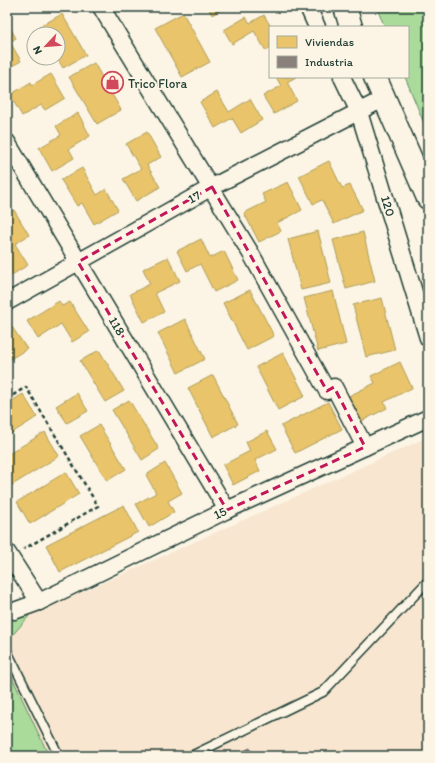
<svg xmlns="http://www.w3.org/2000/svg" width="435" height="763" font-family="Itim,sans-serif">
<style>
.built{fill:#f8e6d0}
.green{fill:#aadb9b;stroke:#648c68}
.homes{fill:#e9c46a;stroke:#ac9c5a}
.industry{fill:#8a817c;stroke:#6a6d66}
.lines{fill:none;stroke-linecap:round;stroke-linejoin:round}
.lane-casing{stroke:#1f3d34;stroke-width:11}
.street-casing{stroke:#1f3d34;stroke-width:19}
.secondary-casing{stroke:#1f3d34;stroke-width:25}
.path{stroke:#1f3d34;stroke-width:2.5;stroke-dasharray:4 3;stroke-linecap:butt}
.lane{stroke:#fcf5e5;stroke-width:8}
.street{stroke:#fcf5e5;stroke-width:16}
.secondary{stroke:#fcf5e5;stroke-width:22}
.marked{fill:none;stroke:#c2185b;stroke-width:3;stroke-dasharray:8 5;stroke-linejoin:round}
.labels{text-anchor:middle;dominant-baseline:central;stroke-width:4;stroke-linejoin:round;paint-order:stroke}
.poi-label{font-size:13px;fill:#1f3d34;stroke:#fcf5e5;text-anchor:start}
.street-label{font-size:13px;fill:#1f3d34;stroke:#fcf5e5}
</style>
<rect width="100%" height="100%" fill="#fcf5e5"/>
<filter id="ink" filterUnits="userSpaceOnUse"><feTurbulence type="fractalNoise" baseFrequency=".025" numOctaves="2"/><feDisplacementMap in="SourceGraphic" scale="8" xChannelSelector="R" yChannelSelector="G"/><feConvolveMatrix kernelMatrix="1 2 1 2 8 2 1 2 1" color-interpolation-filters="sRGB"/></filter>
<g filter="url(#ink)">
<path class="built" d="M 428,437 L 428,756 L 49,756 L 11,675 L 8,639 L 29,616 Z"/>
<g class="green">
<path d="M 376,7 L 428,7 L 428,133 L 405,77 L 408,77 L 408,27 L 385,27 Z"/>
<path d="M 7,612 L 29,616 L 9,639 L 11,675 L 49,756 L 7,756 Z"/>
</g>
<g class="homes">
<path d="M 208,7 L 226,7 L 212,15 Z"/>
<path d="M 183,13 L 210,62 L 182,77 L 155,28 Z"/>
<path d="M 62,14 L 86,55 L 63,68 L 57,58 L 58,34 L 43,34 L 39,27 Z"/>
<path d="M 264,15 L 271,27 L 270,48 L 266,51 L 254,31 L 232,44 L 224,30 L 246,17 L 250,23 Z"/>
<path d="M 7,22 L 16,38 L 10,42 L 21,61 L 7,69 Z"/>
<path d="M 94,63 L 121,110 L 97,124 L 69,77 Z"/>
<path d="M 51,74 L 65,98 L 45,110 L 41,105 L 22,116 L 10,95 L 31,82 L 32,85 Z"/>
<path d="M 276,77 L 296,77 L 287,82 L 297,101 L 274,114 L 263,96 L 281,86 Z"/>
<path d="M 217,92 L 229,112 L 250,99 L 262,120 L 241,133 L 232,118 L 215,128 L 200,102 Z"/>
<path d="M 78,113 L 90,136 L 69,149 L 74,158 L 52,171 L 39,148 L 61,135 L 56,126 Z"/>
<path d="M 147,132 L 161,157 L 147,165 L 160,187 L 136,201 L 123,179 L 141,169 L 126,144 Z"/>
<path d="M 329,161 L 342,188 L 350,185 L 363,210 L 334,224 L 322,200 L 313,204 L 299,176 Z"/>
<path d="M 82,168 L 97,195 L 106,189 L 118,210 L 94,224 L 82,203 L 77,206 L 61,180 Z"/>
<path d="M 288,182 L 302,210 L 277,223 L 281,231 L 259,242 L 244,213 L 266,202 L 262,194 Z"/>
<path d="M 14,210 L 29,235 L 15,244 L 28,265 L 7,278 L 7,248 L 9,247 L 7,244 L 7,215 Z"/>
<path d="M 318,231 L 331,283 L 301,290 L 288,239 Z"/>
<path d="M 363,232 L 375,281 L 346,289 L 333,240 Z"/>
<path d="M 201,239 L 210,258 L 224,251 L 238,280 L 214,292 L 200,264 L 187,271 L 177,251 Z"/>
<path d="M 168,257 L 180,281 L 155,293 L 164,312 L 144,322 L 130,294 L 150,284 L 143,269 Z"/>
<path d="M 250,290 L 274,336 L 247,350 L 223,303 Z"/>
<path d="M 333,291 L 346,344 L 318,351 L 304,298 Z"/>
<path d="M 382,298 L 395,350 L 366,357 L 353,305 Z"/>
<path d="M 59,301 L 62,306 L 70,302 L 89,332 L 72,342 L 61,324 L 38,339 L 27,321 Z"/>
<path d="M 185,319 L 205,359 L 178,373 L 158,333 Z"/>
<path d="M 12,327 L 27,349 L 7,361 L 7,330 Z"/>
<path d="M 99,350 L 124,391 L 105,402 L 80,361 Z"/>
<path d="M 283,353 L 305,396 L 278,410 L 256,367 Z"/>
<path d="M 400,362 L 412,388 L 384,402 L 387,408 L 360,422 L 347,397 L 375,383 L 371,376 Z"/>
<path d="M 213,375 L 238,424 L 213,437 L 188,388 Z"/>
<path d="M 77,393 L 88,411 L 67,423 L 56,406 Z"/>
<path d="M 23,394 L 37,417 L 7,436 L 7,404 Z"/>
<path d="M 129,400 L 159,449 L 142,460 L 112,410 Z"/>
<path d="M 328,402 L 342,429 L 295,453 L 281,426 Z"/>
<path d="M 99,425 L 126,469 L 107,481 L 80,436 Z"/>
<path d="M 267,431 L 277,449 L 255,460 L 260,471 L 233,485 L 223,465 L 250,451 L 246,442 Z"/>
<path d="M 45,432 L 59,456 L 9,487 L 7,484 L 7,455 Z"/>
<path d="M 165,463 L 182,493 L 168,501 L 174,512 L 149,527 L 136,504 L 156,493 L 146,475 Z"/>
<path d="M 66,472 L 79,494 L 30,524 L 17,502 Z"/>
<path d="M 124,505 L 138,532 L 60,572 L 46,545 Z"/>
</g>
<path class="industry" d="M 250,748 L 254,756 L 232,756 Z"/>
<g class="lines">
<defs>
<g id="lane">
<path d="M 7,651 L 59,756"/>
<path d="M 191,756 L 323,692 L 428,581"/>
</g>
<g id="street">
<path d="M 101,7 L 250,252 L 327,391 L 334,387 L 365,447"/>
<path d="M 308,7 L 317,27"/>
<path d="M 342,77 L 359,112 L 428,338"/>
<path d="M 7,142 L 227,510"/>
<path d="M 7,302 L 212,187 L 385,98"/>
<path d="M 7,552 L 39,602"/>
<path d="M 14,611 L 39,602 L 227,510 L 428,418"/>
</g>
<g id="secondary">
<path d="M 345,7 L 351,27"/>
<path d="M 375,77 L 428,198"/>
</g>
</defs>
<use href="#lane" class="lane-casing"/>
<use href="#street" class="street-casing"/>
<use href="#secondary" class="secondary-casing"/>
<path class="path" d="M 7,399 L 26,387 L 98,506 L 24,549"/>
<use href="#lane" class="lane"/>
<use href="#street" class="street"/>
<use href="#secondary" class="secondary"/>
</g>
</g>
<path class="marked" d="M 212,187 L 327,391 L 334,387 L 365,447 L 227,510 L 78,262 Z"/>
<defs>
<symbol id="shop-ring" viewBox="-11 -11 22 22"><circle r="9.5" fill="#fcf5e5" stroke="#d1495b" stroke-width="1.5"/><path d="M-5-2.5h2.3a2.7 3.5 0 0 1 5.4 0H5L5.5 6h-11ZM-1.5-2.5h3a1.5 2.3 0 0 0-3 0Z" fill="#d1495b"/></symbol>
</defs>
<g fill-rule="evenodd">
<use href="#shop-ring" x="100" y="70" width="25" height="25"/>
</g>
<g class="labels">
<g class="poi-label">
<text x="128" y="83">Trico Flora</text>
</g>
<g class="street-label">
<text transform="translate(194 197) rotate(-29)">17</text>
<text transform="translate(388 206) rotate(73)">120</text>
<text transform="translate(117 326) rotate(59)">118</text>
<text transform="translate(220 513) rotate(-26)">15</text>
</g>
</g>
<rect width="435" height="763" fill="none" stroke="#fcf5e5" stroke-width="24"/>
<rect x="12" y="12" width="411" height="739" fill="none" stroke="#1f3d34" stroke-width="1.5" filter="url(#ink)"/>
<rect x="269" y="26" width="140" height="52" fill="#fcf5e5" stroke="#a4ab9e"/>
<rect x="277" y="36" width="20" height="12" fill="#e9c46a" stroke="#a4ab9e"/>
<text x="305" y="46" font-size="12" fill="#1f3d34">Viviendas</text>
<rect x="277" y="56" width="20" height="12" fill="#8a817c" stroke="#a4ab9e"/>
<text x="305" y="66" font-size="12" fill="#1f3d34">Industria</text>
<g transform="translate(46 46) rotate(244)"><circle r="19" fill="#fcf5e5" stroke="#a4ab9e"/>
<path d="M0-3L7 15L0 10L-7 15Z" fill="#d1495b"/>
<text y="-6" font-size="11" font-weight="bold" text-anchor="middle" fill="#1f3d34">N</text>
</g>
</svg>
